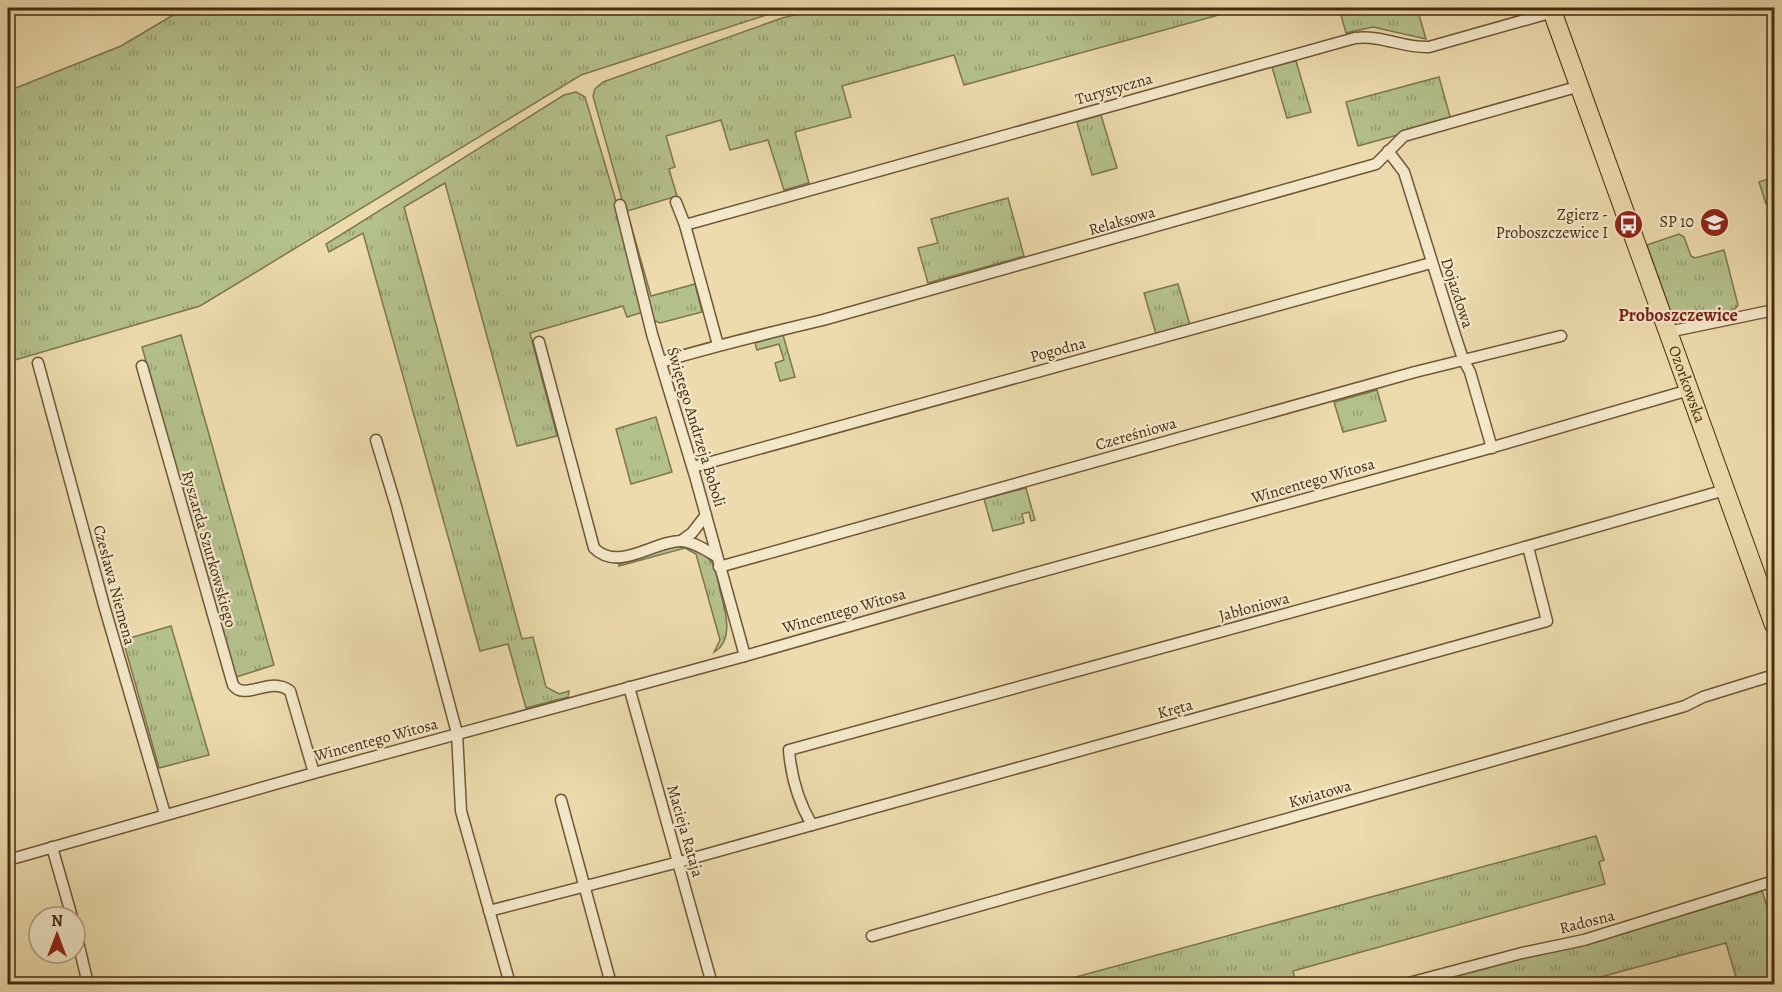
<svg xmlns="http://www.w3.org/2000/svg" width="1782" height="992" font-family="Alegreya,serif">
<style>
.grass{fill:url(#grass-tufts);stroke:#7e764e;stroke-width:1.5}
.pitch{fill:#b4c18d;stroke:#7e764e;stroke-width:1.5}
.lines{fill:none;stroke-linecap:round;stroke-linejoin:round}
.street-casing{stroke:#705736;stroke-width:13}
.primary-casing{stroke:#472b0e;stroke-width:20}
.street{stroke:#f3e8ca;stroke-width:10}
.primary{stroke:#eddbad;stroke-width:18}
.labels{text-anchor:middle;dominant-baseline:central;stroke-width:4.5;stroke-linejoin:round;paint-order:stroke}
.street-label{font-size:16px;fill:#472b0e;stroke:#f3e8ca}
.poi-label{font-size:16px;fill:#472b0e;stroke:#f3e8ca;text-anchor:end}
.neighbourhood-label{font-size:18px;font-weight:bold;fill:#7a1f14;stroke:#f3e8ca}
</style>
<defs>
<pattern id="grass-tufts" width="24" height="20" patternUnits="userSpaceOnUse" patternTransform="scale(1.5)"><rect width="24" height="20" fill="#b4c18d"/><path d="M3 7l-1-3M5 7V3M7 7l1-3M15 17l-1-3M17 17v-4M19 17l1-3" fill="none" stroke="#949d72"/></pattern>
</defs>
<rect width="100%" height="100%" fill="#eddbad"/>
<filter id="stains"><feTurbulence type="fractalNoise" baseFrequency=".00333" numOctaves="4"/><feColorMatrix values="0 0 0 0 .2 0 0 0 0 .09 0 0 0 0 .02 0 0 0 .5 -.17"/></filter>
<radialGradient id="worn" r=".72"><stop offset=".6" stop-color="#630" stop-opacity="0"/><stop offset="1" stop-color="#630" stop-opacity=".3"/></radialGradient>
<g class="grass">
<path d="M 185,8 L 788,8 L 581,75 L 200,306 L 8,362 L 8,91 L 121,46 Z"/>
<path d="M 825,8 L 1244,8 L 964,85 L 954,55 L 842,86 L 851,117 L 795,132 L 809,183 L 784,190 L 768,140 L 730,150 L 721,120 L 666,136 L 675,167 L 669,169 L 677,196 L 627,211 L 651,296 L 695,284 L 702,312 L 660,323 L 653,320 L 621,196 L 593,96 L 595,89 L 603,82 L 782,18 Z"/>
<path d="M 1339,8 L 1417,8 L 1426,39 L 1373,27 L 1346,33 Z"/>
<path d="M 1296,61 L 1311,112 L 1287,118 L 1272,67 Z"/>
<path d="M 1439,77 L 1451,120 L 1358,146 L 1346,102 Z"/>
<path d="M 576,92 L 585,97 L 615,198 L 643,312 L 627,317 L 623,306 L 530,333 L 557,436 L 517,446 L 445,183 L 404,207 L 522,639 L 533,637 L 546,687 L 559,694 L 569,691 L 568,697 L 526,708 L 508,644 L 480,651 L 363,233 L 329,252 L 326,244 L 564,95 Z"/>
<path d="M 1101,115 L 1117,168 L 1092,175 L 1077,122 Z"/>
<path d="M 1008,198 L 1024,256 L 928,283 L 918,248 L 938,243 L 931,219 Z"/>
<path d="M 1679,234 L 1684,237 L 1691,256 L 1695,258 L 1724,250 L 1738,305 L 1734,310 L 1674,321 L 1647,245 Z"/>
<path d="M 1178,284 L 1190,325 L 1156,334 L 1144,293 Z"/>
<path d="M 181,335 L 274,665 L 233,678 L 142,347 Z"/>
<path d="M 783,335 L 795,377 L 780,381 L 775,363 L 784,360 L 779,344 L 757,350 L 755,343 Z"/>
<path d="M 1377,390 L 1386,421 L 1343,432 L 1334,402 Z"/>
<path d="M 656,417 L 672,472 L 631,484 L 616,429 Z"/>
<path d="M 1026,488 L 1035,520 L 1031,521 L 1029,512 L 1022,514 L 1024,523 L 993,531 L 984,499 Z"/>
<path d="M 675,546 C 688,546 705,551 712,563 C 717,571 718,582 720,591 C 725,609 735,640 714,652 L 720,640 L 696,554 L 685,548 L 619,566 L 619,564 Z"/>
<path d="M 171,626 L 209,755 L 159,768 L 123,640 Z"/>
<path d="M 1596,836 L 1604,860 L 1599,862 L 1605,884 L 1293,971 L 1296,984 L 1050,984 Z"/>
<path d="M 1762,891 L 1774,928 L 1774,984 L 1738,984 L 1726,943 L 1575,984 L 1421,984 L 1522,957 L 1584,945 Z"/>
</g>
<path class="pitch" d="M 1774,177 L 1774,201 L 1766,204 L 1759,182 Z"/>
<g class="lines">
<defs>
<g id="street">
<path d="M 1388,151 L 1404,172 L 1454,332 L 1463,359 L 1470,372 L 1492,448"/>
<path d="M 676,202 L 685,225 L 718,345"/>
<path d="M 620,205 L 652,334 L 695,476 L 745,656"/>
<path d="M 685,225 L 1355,38 C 1383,35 1402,48 1429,47 L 1553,12"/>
<path d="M 1668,332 L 1774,310"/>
<path d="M 539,342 L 594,548 C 619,573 654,540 682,541 C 694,542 706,550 716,556"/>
<path d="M 661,362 C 714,346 768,333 823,320 L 1376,164 L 1404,136 L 1580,86"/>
<path d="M 38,363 L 105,609 L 165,814"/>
<path d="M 142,366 L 233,685 C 245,702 270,675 290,691 L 314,773"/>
<path d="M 376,440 L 396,506 L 457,733 L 461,811 L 510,984"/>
<path d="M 693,467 L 1431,263"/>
<path d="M 681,541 L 692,533 L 706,515"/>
<path d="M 1528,547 L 1547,621 L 812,825 C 799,803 791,776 789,750 L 1420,577 L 1725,490"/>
<path d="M 719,567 L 1415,372 L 1561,336"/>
<path d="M 629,687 L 712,984"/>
<path d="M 561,800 L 611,984"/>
<path d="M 52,847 L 72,917"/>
<path d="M 8,860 L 314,773 L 745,656 L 1007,581 L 1483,450 L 1689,390"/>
<path d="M 489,911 L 679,862 L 812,825"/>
<path d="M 75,929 L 88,984"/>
<path d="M 872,936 L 1591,733 L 1685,706 L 1703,697 L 1774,675"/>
<path d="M 1405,984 L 1522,953 L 1584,940 L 1774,881"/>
</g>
<g id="primary">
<path id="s1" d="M 1551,8 L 1774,625"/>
</g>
</defs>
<use href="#street" class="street-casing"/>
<use href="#primary" class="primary-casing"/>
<use href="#street" class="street"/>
<use href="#primary" class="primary"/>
</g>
<defs>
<symbol id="school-disc" viewBox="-11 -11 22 22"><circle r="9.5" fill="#8f2418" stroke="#f3e8ca"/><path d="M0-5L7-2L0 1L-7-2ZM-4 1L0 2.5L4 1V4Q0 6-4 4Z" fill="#fff"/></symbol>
<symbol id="bus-disc" viewBox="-11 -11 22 22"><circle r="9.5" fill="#8f2418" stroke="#f3e8ca"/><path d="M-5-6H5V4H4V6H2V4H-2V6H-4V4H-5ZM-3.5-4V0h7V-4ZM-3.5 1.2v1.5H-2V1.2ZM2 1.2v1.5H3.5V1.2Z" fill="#fff"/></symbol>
</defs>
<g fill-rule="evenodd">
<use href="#school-disc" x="1698" y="206" width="33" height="33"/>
<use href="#bus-disc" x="1612" y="208" width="33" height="33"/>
</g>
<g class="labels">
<g class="street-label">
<text transform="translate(1114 89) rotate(-16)">Turystyczna</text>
<text transform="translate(1122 221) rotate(-16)">Relaksowa</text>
<text transform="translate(1457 293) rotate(72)">Dojazdowa</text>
<text transform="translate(1058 350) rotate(-15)">Pogodna</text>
<text stroke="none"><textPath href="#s1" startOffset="400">Ozorkowska</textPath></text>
<text transform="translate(696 427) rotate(73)">Świętego Andrzeja Boboli</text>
<text transform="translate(1136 434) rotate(-16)">Czereśniowa</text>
<text transform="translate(1313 481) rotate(-16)">Wincentego Witosa</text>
<text transform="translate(209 549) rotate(74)">Ryszarda Szurkowskiego</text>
<text transform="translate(114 585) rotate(75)">Czesława Niemena</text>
<text transform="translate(1254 607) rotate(-15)">Jabłoniowa</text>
<text transform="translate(844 611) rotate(-16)">Wincentego Witosa</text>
<text transform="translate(1175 709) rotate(-15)">Kręta</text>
<text transform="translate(376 740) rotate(-15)">Wincentego Witosa</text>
<text transform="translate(1320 794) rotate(-16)">Kwiatowa</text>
<text transform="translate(685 831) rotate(74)">Macieja Rataja</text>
<text transform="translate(1587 922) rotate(-14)">Radosna</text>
</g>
<g class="poi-label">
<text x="1608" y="215">Zgierz -<tspan x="1608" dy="18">Proboszczewice I</tspan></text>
<text x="1694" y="222">SP 10</text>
</g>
<g class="neighbourhood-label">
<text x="1678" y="315">Proboszczewice</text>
</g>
</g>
<rect width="1782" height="992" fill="none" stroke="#eddbad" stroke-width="30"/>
<rect x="9" y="9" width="1764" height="974" fill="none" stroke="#472b0e" stroke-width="3"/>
<rect x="15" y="15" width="1752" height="962" fill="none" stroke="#472b0e" stroke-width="1.5"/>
<g transform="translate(57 935)"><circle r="28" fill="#f3e8ca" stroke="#ae9c7f" stroke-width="1.5"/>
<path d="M0-4.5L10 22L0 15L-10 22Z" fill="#8f2418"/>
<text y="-9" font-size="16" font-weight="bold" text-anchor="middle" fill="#472b0e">N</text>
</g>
<rect width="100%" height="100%" filter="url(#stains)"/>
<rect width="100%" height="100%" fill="url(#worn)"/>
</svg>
